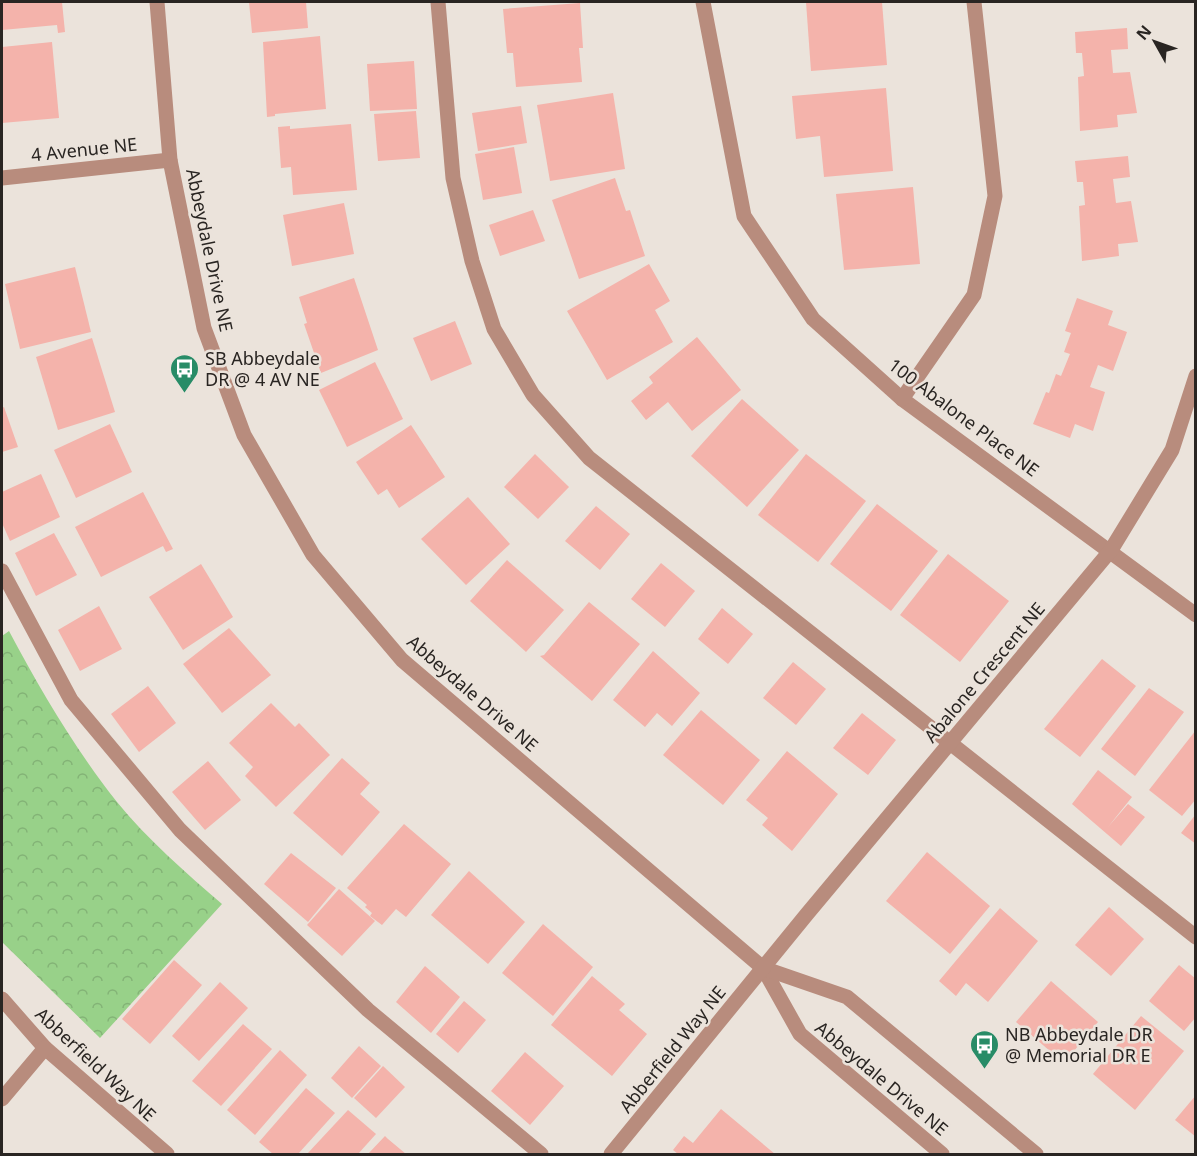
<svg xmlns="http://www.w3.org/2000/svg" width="1197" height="1156" font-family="'Noto Sans',sans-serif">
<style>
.forest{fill:url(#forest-crowns)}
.building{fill:#f4b3ab}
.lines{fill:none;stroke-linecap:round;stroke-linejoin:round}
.minor{stroke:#b88c7d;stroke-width:15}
.labels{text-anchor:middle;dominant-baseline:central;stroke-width:5;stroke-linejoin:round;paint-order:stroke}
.street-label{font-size:18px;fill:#292522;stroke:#ebe3db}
.poi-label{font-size:18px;fill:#292522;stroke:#ebe3db;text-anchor:start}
</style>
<defs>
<pattern id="forest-crowns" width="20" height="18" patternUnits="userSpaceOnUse" patternTransform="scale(1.5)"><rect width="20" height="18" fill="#98d189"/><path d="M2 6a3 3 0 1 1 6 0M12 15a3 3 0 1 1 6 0" fill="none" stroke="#83b376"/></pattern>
</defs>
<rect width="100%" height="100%" fill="#ebe3db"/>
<path class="forest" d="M 9,631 C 41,691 75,749 117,802 C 147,839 186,873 222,904 L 100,1038 L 2,942 L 2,636 Z"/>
<g class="building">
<path d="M 2,2 L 62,2 L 65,32 L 58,33 L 57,25 L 2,30 Z"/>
<path d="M 249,2 L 306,2 L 308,28 L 252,33 Z"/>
<path d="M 806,2 L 882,2 L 887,65 L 811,71 Z"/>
<path d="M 580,3 L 583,48 L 579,48 L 582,82 L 516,87 L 513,53 L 507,53 L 503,9 Z"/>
<path d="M 1127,28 L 1128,49 L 1111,50 L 1113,73 L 1130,72 L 1137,113 L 1117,115 L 1118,127 L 1080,131 L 1078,77 L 1084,76 L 1082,53 L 1076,53 L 1075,32 Z"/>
<path d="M 320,36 L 326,109 L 275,114 L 275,116 L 267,117 L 263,42 Z"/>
<path d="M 52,42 L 59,118 L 2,123 L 2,47 Z"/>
<path d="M 414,61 L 417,109 L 370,111 L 367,64 Z"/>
<path d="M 886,88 L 893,171 L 824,177 L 820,136 L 796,139 L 792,96 Z"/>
<path d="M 613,93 L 625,169 L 550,181 L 537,105 Z"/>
<path d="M 521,106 L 527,143 L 478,151 L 472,113 Z"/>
<path d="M 416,111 L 420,158 L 378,161 L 374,114 Z"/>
<path d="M 351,124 L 357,190 L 293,195 L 291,167 L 281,168 L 278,127 L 290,126 L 290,129 Z"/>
<path d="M 514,147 L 522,193 L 483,200 L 475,154 Z"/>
<path d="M 1128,156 L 1130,177 L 1113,179 L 1116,203 L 1131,201 L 1138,242 L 1118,244 L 1119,256 L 1082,261 L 1079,206 L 1085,205 L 1083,182 L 1077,182 L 1075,161 Z"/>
<path d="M 615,178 L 626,211 L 630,210 L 645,256 L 579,279 L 552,200 Z"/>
<path d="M 913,187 L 920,264 L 844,270 L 836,194 Z"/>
<path d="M 344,203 L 354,254 L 292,266 L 283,215 Z"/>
<path d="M 533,210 L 545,241 L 500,256 L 489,225 Z"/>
<path d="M 649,264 L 670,301 L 655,310 L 673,342 L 607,380 L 567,311 Z"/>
<path d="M 75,267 L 91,332 L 20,349 L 5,284 Z"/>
<path d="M 354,278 L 378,350 L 321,373 L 304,324 L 307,323 L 299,297 Z"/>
<path d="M 1077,298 L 1113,311 L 1108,325 L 1127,332 L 1113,371 L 1098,365 L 1090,387 L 1105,392 L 1093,431 L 1075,424 L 1070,438 L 1033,424 L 1046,392 L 1049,393 L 1056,374 L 1061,376 L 1070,354 L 1064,352 L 1071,333 L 1065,331 Z"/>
<path d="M 455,321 L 472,364 L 431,381 L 413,338 Z"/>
<path d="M 697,337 L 741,390 L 692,431 L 668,402 L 646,420 L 631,401 L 653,383 L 649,377 Z"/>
<path d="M 92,338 L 115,412 L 58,430 L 36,357 Z"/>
<path d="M 375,362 L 403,419 L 347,447 L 319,390 Z"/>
<path d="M 742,399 L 799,450 L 747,507 L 691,456 Z"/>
<path d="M 4,407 L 18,447 L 2,452 L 2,408 Z"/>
<path d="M 110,424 L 132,472 L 76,498 L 54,450 Z"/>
<path d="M 411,425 L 445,477 L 399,508 L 387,489 L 378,495 L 356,462 Z"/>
<path d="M 535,454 L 569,487 L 538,519 L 504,487 Z"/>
<path d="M 806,454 L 866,501 L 818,562 L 758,515 Z"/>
<path d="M 41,474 L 60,517 L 10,541 L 2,523 L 2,492 Z"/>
<path d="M 143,492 L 173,549 L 166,552 L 163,546 L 101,577 L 75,527 Z"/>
<path d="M 468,497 L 510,544 L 466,585 L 421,539 Z"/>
<path d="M 877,504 L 938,551 L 891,611 L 830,564 Z"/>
<path d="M 596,506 L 630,534 L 600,570 L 565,541 Z"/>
<path d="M 54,533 L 77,575 L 36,596 L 15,553 Z"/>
<path d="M 948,554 L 1009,601 L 960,662 L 900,615 Z"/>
<path d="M 507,560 L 564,610 L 526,652 L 470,601 Z"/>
<path d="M 661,563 L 695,591 L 665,627 L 631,599 Z"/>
<path d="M 201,564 L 233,617 L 183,650 L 149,597 Z"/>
<path d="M 589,602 L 640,644 L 592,701 L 540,656 L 544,655 Z"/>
<path d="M 99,606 L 122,649 L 80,671 L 58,630 Z"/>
<path d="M 722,608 L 753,634 L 728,664 L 698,639 Z"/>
<path d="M 229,628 L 271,675 L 222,713 L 183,664 Z"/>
<path d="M 653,651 L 700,693 L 672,726 L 657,713 L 645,727 L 613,700 Z"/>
<path d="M 1102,659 L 1136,686 L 1080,757 L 1044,729 Z"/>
<path d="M 793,662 L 826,689 L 796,725 L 763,698 Z"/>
<path d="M 148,686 L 176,723 L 139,752 L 111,714 Z"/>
<path d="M 1149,688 L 1184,712 L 1135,776 L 1101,749 Z"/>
<path d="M 271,703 L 295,727 L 299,723 L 330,755 L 276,807 L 245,776 L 253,767 L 229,743 Z"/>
<path d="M 701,710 L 760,760 L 723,805 L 663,755 Z"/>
<path d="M 862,713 L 896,740 L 868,775 L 833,748 Z"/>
<path d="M 1196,730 L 1196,799 L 1182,816 L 1149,790 Z"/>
<path d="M 787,751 L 838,794 L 792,851 L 762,825 L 768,818 L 746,800 Z"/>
<path d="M 342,758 L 370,783 L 360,794 L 380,812 L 342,856 L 293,813 Z"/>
<path d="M 208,761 L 241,800 L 205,830 L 172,792 Z"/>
<path d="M 1098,770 L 1132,797 L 1108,827 L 1128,804 L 1145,817 L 1121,846 L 1072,804 Z"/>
<path d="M 1196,814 L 1196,844 L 1181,833 Z"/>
<path d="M 404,824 L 451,864 L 406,917 L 396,909 L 382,925 L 370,916 L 372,913 L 365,907 L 367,905 L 347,888 Z"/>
<path d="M 927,852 L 990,906 L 950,954 L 886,901 Z"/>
<path d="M 291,853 L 336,888 L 308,922 L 264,884 Z"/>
<path d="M 469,871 L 525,922 L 488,964 L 431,915 Z"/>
<path d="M 339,889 L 375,921 L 342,956 L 307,925 Z"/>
<path d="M 1109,907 L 1144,939 L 1111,976 L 1075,945 Z"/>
<path d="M 1000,908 L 1038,941 L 988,1002 L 966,983 L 956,996 L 939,981 Z"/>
<path d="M 543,924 L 593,967 L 553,1016 L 502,973 Z"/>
<path d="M 174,960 L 202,985 L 150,1044 L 122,1019 Z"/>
<path d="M 1179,965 L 1196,979 L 1196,1017 L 1184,1031 L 1149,1001 Z"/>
<path d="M 425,966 L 460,997 L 431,1033 L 396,1002 Z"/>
<path d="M 592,976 L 625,1004 L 619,1010 L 647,1034 L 612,1076 L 551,1025 Z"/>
<path d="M 1051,981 L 1098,1022 L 1064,1063 L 1016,1022 Z"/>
<path d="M 220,982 L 248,1008 L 199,1061 L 172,1036 Z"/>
<path d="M 464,1001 L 486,1020 L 458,1053 L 436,1034 Z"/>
<path d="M 1141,1016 L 1184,1051 L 1135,1110 L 1093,1074 Z"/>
<path d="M 243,1024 L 272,1049 L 221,1106 L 192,1081 Z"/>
<path d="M 359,1046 L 381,1066 L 352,1098 L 331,1078 Z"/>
<path d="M 280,1050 L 307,1075 L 255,1135 L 227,1110 Z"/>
<path d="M 525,1052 L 564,1086 L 530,1125 L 491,1091 Z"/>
<path d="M 383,1066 L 405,1087 L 376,1118 L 354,1098 Z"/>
<path d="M 306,1088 L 335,1113 L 298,1154 L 273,1154 L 259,1142 Z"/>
<path d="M 1196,1095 L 1196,1137 L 1175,1120 Z"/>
<path d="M 721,1109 L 775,1154 L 678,1154 L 673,1150 L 684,1136 L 693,1143 Z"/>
<path d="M 348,1110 L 376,1134 L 358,1154 L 307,1154 Z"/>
<path d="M 385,1136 L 388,1139 L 406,1154 L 368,1154 Z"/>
</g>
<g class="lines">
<g class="minor">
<path d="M 157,2 L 170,160 L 204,328 L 244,435 L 313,555 L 402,660 L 763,968 L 800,1034 L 942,1154"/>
<path d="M 438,2 L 453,178 L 472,261 L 494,329 L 533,395 L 589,458 L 1196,937"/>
<path d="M 703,2 L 744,216 L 813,319 L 902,399 L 1196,615"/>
<path d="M 2,178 L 170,160"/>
<path d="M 902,399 L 974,295 L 995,196 L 974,2"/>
<path d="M 2,571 L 71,700 L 180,830 L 368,1010 L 541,1154"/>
<path d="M 763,968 L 847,997 L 1036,1154"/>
<path d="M 2,999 L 45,1048 L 167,1154"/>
<path d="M 2,1099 L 45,1048"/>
<path d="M 611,1154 L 807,914 L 1111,550 L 1172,450 L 1196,376"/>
</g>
</g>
<defs>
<symbol id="bus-pin" viewBox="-11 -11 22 30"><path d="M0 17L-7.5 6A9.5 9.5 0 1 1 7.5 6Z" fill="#288c67" stroke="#ebe3db"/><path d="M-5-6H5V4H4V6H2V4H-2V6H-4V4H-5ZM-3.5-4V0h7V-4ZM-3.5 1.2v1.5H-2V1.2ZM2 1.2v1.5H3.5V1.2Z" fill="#fff"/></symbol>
</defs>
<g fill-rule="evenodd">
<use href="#bus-pin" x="168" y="352" width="33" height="45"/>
<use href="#bus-pin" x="968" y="1028" width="33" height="45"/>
</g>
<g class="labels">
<g class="street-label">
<text transform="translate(84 149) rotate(-6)">4 Avenue NE</text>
<text transform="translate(210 250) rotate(78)">Abbeydale Drive NE</text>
<text transform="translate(964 417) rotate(37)">100 Abalone Place NE</text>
<text transform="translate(984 672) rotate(-50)">Abalone Crescent NE</text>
<text transform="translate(473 693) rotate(41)">Abbeydale Drive NE</text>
<text transform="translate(672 1049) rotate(-51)">Abberfield Way NE</text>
<text transform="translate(96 1064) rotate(43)">Abberfield Way NE</text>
<text transform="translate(882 1078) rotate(40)">Abbeydale Drive NE</text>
</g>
<g class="poi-label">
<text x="205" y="358">SB Abbeydale<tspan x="205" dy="21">DR @ 4 AV NE</tspan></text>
<text x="1005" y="1034">NB Abbeydale DR<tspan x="1005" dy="21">@ Memorial DR E</tspan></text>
</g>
</g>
<rect width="1197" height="1156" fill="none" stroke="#292522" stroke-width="6"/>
<g transform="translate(1155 42) rotate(310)" stroke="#ebe3db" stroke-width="4.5" paint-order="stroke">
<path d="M0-4.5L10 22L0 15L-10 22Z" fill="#292522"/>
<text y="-9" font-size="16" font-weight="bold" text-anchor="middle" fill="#292522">N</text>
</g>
</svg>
